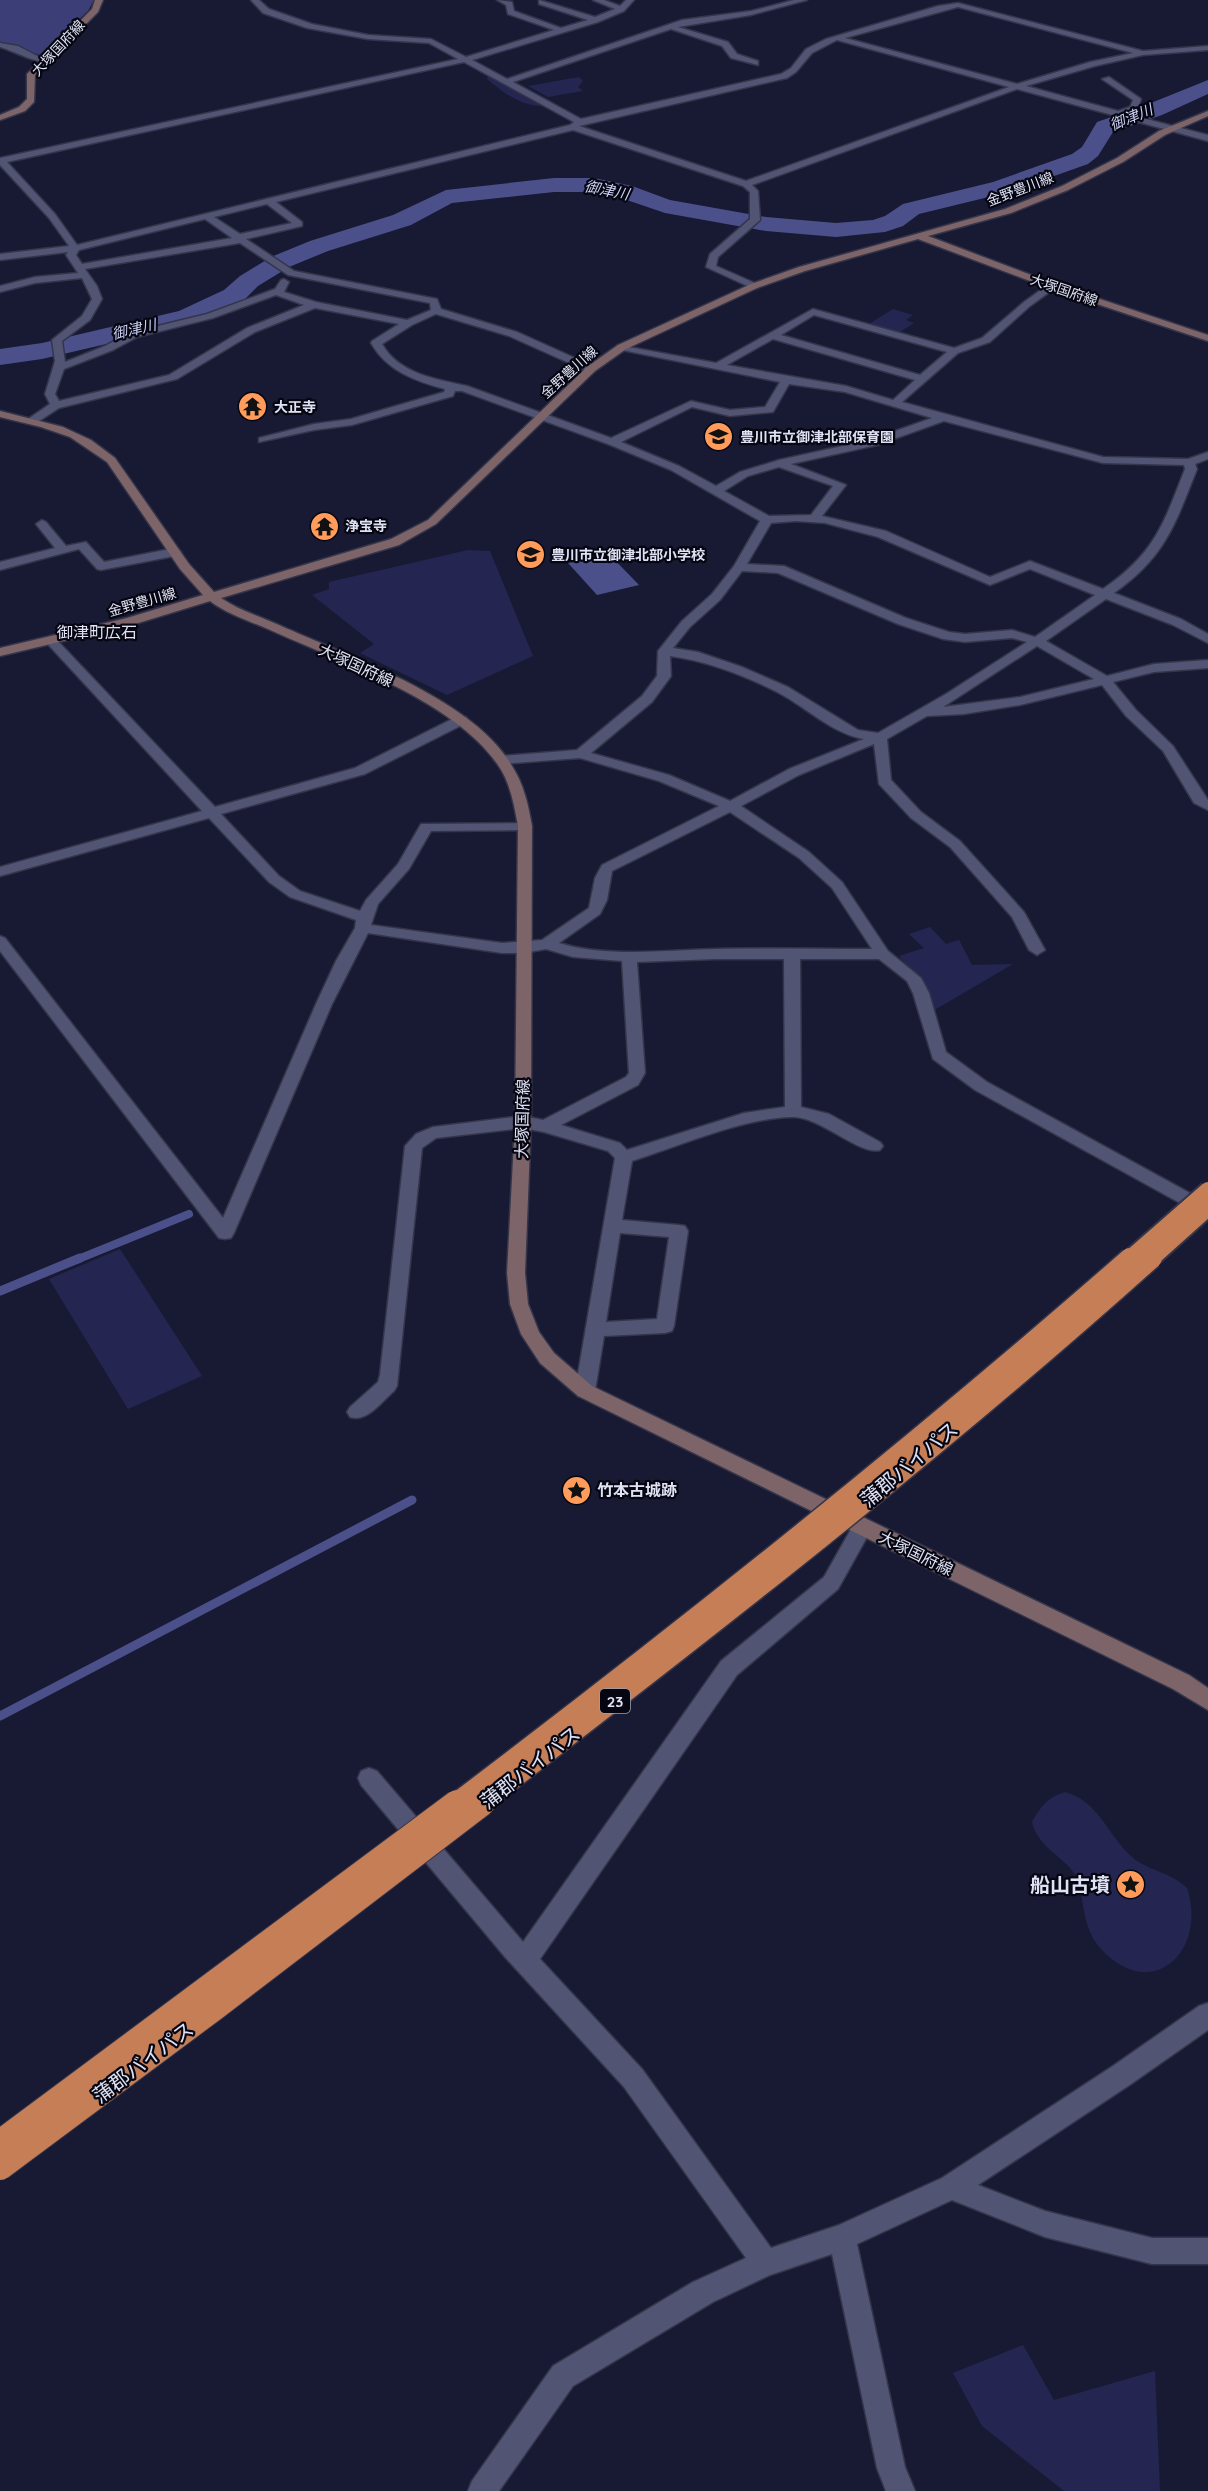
<svg xmlns="http://www.w3.org/2000/svg" width="1208" height="2491" font-family="Quicksand,'Noto Sans JP',sans-serif">
<style>
.green{fill:#242651}
.forest{fill:#3b3e77}
.water{fill:#4b508b}
.lines{fill:none;stroke-linecap:round;stroke-linejoin:round}
.stream-far1{stroke:#4b508b;stroke-width:8}
.stream{stroke:#4b508b;stroke-width:9}
.river{fill:#4b508b;fill-rule:evenodd}
.minor-casing{stroke:#35354a;stroke-width:3}
.secondary-casing{stroke:#35354a;stroke-width:3}
.minor{fill:#515473;fill-rule:evenodd}
.secondary{fill:#7d6468;fill-rule:evenodd}
.trunk-bridge-far2-casing{stroke:#35354a;stroke-width:20;stroke-linecap:butt}
.trunk-bridge-far1-casing{stroke:#35354a;stroke-width:23;stroke-linecap:butt}
.trunk-bridge-casing{stroke:#35354a;stroke-width:28;stroke-linecap:butt}
.trunk-bridge-far2{stroke:#c67e56;stroke-width:16}
.trunk-bridge-far1{stroke:#c67e56;stroke-width:20}
.trunk-bridge{stroke:#c67e56;stroke-width:26}
.labels{text-anchor:middle;dominant-baseline:central;stroke-width:4.5;stroke-linejoin:round;paint-order:stroke}
.far-street-label{font-size:14px;fill:#dfe2f4;stroke:#050611}
.far-poi-label{font-size:14px;font-weight:bold;fill:#dfe2f4;stroke:#050611;text-anchor:start}
.far-water-label{font-size:15px;font-style:italic;fill:#cacff3;stroke:#050611}
.shield{fill:#050611;stroke:#9ea0b0;stroke-width:1.5}
.shield-label{font-size:15px;font-weight:bold;fill:#dfe2f4}
.far-quarter-label{font-size:16px;fill:#dfe2f4;stroke:#050611}
.street-label{font-size:16px;fill:#dfe2f4;stroke:#050611}
.poi-label{font-size:16px;font-weight:bold;fill:#dfe2f4;stroke:#050611;text-anchor:start}
.near-street-label{font-size:20px;fill:#dfe2f4;stroke:#050611}
.near-poi-label{font-size:20px;font-weight:bold;fill:#dfe2f4;stroke:#050611;text-anchor:end}
</style>
<rect width="100%" height="100%" fill="#181a33"/>
<g class="green">
<path d="M 488,76 L 489,76 L 543,106 C 521,107 503,92 487,79 Z"/>
<path d="M 579,77 L 583,81 L 578,87 L 583,91 L 548,97 L 528,86 Z"/>
<path d="M 893,309 L 913,315 L 906,320 L 914,323 L 900,332 L 869,324 Z"/>
<path d="M 468,550 L 490,551 L 533,656 L 447,695 L 360,653 L 374,644 L 312,595 L 329,589 L 329,582 Z"/>
<path d="M 930,927 L 946,944 L 959,940 L 972,965 L 1013,964 L 931,1012 L 921,982 L 899,956 L 924,948 L 909,934 Z"/>
<path d="M 120,1249 L 202,1376 L 128,1409 L 49,1279 Z"/>
<path d="M 1065,1792 C 1099,1801 1107,1835 1132,1857 C 1148,1871 1171,1872 1187,1888 C 1208,1951 1152,2004 1101,1949 C 1088,1935 1085,1918 1082,1899 C 1081,1892 1081,1883 1077,1877 C 1064,1856 1038,1848 1032,1822 C 1040,1807 1048,1797 1065,1792 Z"/>
<path d="M 1023,2345 L 1054,2400 L 1155,2371 L 1160,2491 L 1064,2491 L 982,2426 L 953,2373 Z"/>
</g>
<path class="forest" d="M 0,0 L 94,0 L 88,11 L 40,55 L 0,43 Z"/>
<path class="water" d="M 609,554 L 639,585 L 597,595 L 568,563 Z"/>
<g class="lines">
<path class="stream-far1" d="M 76,1260 L 189,1214"/>
<g class="stream">
<path d="M 0,1291 L 80,1258"/>
<path d="M 0,1716 L 412,1500"/>
</g>
<path class="river" d="M 1208,80 L 1208,94 L 1162,115 L 1113,132 L 1098,156 L 1088,164 L 1009,192 L 919,214 L 903,226 L 885,232 L 836,237 L 766,231 L 665,213 L 618,197 L 594,192 L 554,192 L 452,203 L 411,225 L 328,251 L 289,267 L 258,286 L 242,302 L 196,323 L 42,359 L 0,365 L 0,349 L 42,343 L 179,311 L 224,290 L 240,276 L 271,257 L 310,241 L 393,215 L 446,190 L 554,178 L 594,178 L 632,186 L 670,200 L 766,217 L 836,223 L 873,220 L 885,216 L 903,204 L 993,182 L 1072,154 L 1082,147 L 1097,122 L 1146,105 Z"/>
<defs>
<g id="minor">
<path d="M 251,0 L 259,0 L 269,9 L 312,24 L 368,35 L 431,39 L 466,57 L 554,30 L 508,14 L 506,5 L 497,0 L 512,2 L 514,11 L 561,28 L 588,20 L 539,4 L 539,0 L 595,17 L 615,9 L 593,0 L 604,0 L 620,6 L 626,0 L 634,0 L 624,11 L 598,22 L 472,60 L 507,79 L 682,20 L 751,11 L 794,0 L 807,0 L 751,15 L 678,27 L 728,42 L 737,54 L 758,61 L 758,65 L 731,58 L 722,46 L 671,29 L 513,82 L 581,119 L 781,74 L 791,68 L 806,49 L 826,39 L 938,6 L 958,3 L 1143,51 L 1208,46 L 1208,50 L 1143,55 L 1095,66 L 1026,86 L 1118,111 L 1130,107 L 1133,100 L 1102,79 L 1109,77 L 1141,99 L 1137,111 L 1127,114 L 1208,135 L 1208,141 L 1017,89 L 752,185 L 758,191 L 760,220 L 718,257 L 716,266 L 757,284 L 757,288 L 754,289 L 706,267 L 710,254 L 750,219 L 750,192 L 743,186 L 573,130 L 276,202 L 302,222 L 302,226 L 246,239 L 294,271 L 437,299 L 441,309 L 517,332 L 595,367 L 595,371 L 587,371 L 509,336 L 436,314 L 412,325 L 382,344 C 399,374 436,379 467,386 L 611,438 L 691,401 L 730,410 L 765,407 L 780,382 L 622,350 L 617,347 L 618,345 L 716,363 L 813,309 L 954,348 L 982,338 L 1024,302 L 1049,284 L 1055,284 L 1055,288 L 1030,306 L 990,342 L 958,353 L 902,402 L 1103,457 L 1188,459 L 1208,452 L 1208,459 L 1195,464 L 1197,469 C 1175,525 1165,557 1114,593 L 1181,619 L 1208,634 L 1208,643 L 1173,625 L 1106,599 L 1046,641 L 1107,676 L 1154,664 L 1208,660 L 1208,668 L 1154,672 L 1113,682 L 1136,710 L 1173,746 L 1208,800 L 1208,810 L 1194,803 L 1163,751 L 1126,716 L 1102,685 L 1020,705 L 964,714 L 927,716 L 887,739 L 891,780 L 921,812 L 960,841 L 1024,912 L 1045,950 L 1037,955 L 1029,950 L 1012,917 L 950,847 L 911,818 L 879,784 L 874,744 L 799,775 L 741,806 L 809,852 L 842,882 L 888,951 L 921,978 L 929,993 L 946,1052 L 987,1082 L 1208,1203 L 1208,1216 L 1200,1214 L 975,1090 L 933,1059 L 913,993 L 907,981 L 879,959 L 800,959 L 801,1107 L 829,1114 L 880,1142 L 883,1146 L 880,1150 C 860,1156 820,1116 792,1117 C 743,1118 679,1146 632,1161 L 622,1220 L 679,1225 L 685,1226 L 688,1231 L 674,1326 L 672,1331 L 665,1333 L 604,1336 L 595,1391 L 592,1396 L 585,1398 L 578,1396 L 575,1391 L 615,1158 L 608,1151 L 544,1132 L 523,1128 L 436,1138 L 422,1148 L 397,1386 L 394,1391 C 382,1401 367,1423 350,1417 L 347,1412 L 350,1407 L 378,1382 L 380,1375 L 405,1146 L 416,1134 L 433,1127 L 523,1116 L 543,1120 L 626,1077 L 629,1073 L 622,961 L 573,957 L 546,949 L 524,953 L 502,953 L 368,933 L 332,1004 L 234,1233 L 231,1238 L 225,1239 L 219,1238 L 0,951 L 0,936 L 5,938 L 223,1218 L 316,1004 L 336,961 L 355,928 L 356,920 L 290,897 L 269,882 L 209,818 L 0,876 L 0,867 L 202,811 L 44,640 L 50,636 L 54,637 L 215,807 L 355,768 L 456,717 L 466,717 L 468,720 L 466,723 L 365,774 L 221,814 L 279,876 L 300,891 L 360,911 L 366,900 L 398,864 L 421,824 L 530,823 L 532,826 L 525,830 L 431,831 L 409,869 L 378,904 L 371,925 L 502,943 L 542,940 L 589,908 L 595,878 L 602,865 L 719,806 L 659,781 L 580,758 L 501,764 L 494,760 L 501,756 L 577,750 L 642,696 L 657,676 L 658,651 L 682,621 L 712,594 L 734,566 L 760,521 L 671,470 L 608,444 L 462,391 L 455,391 L 453,396 L 352,425 L 314,430 L 259,442 L 259,438 L 314,424 L 351,419 L 444,392 L 445,389 C 415,381 387,371 371,343 L 372,341 L 399,324 L 315,308 L 255,332 L 177,379 L 59,408 L 36,423 L 28,423 L 28,419 L 50,404 L 45,394 L 55,361 L 52,340 L 82,316 L 92,299 L 82,278 L 35,283 L 0,292 L 0,286 L 35,277 L 78,273 L 66,255 L 68,252 L 0,260 L 0,254 L 69,246 L 49,218 L 0,165 L 0,158 L 458,59 L 429,43 L 368,39 L 307,28 L 263,13 ZM 958,7 L 1133,53 L 1090,62 L 1017,84 L 845,38 ZM 837,40 L 1009,87 L 746,181 L 579,126 L 787,78 L 796,72 L 812,53 ZM 464,62 L 574,122 L 570,125 L 77,245 L 55,214 L 7,162 ZM 267,204 L 292,223 L 240,234 L 214,217 ZM 205,219 L 232,238 L 82,264 L 76,255 L 79,250 ZM 240,243 L 288,275 L 430,303 L 431,310 L 407,320 L 316,302 L 284,292 L 289,282 L 284,279 L 281,280 L 275,289 L 207,314 L 129,333 L 105,346 L 65,362 L 62,341 L 90,320 L 102,299 L 97,286 L 85,269 ZM 276,295 L 304,305 L 247,328 L 169,375 L 59,401 L 55,394 L 64,369 L 113,350 L 137,337 L 213,318 ZM 814,315 L 947,352 L 920,375 L 781,335 ZM 773,339 L 915,380 L 893,400 L 846,386 L 727,365 ZM 789,384 L 845,392 L 932,418 L 870,440 L 779,460 L 740,472 L 716,486 L 679,466 L 621,442 L 692,407 L 730,416 L 773,412 ZM 944,421 L 1103,463 L 1184,465 L 1185,469 C 1163,525 1155,553 1103,589 L 1030,561 L 990,577 L 886,531 L 822,516 L 846,485 L 791,464 L 877,445 ZM 779,467 L 833,486 L 811,515 L 769,516 L 724,491 L 748,476 ZM 796,521 L 825,523 L 878,537 L 990,585 L 1030,569 L 1095,595 L 1035,637 L 1012,630 L 965,634 L 949,632 L 906,618 L 784,566 L 747,564 L 771,523 ZM 742,571 L 778,573 L 898,624 L 943,639 L 965,642 L 1012,638 L 1027,642 L 946,694 L 878,733 L 858,730 L 788,687 L 742,667 L 698,652 L 673,648 L 690,627 L 720,600 ZM 1037,646 L 1094,679 L 1020,697 L 943,707 ZM 670,656 C 707,661 746,676 779,693 C 807,708 833,734 864,739 L 789,769 L 730,801 L 669,775 L 591,753 L 652,702 L 671,676 ZM 730,812 L 799,858 L 832,888 L 872,949 C 820,949 767,948 715,949 C 664,950 609,958 559,943 L 600,914 L 607,900 L 612,871 ZM 715,959 L 784,959 L 785,1107 L 744,1113 L 627,1150 L 620,1143 L 561,1125 L 638,1085 L 645,1073 L 637,962 ZM 620,1233 L 669,1237 L 657,1319 L 606,1322 Z"/>
<path d="M 0,43 L 18,46 L 47,61 C 40,65 11,50 0,47 Z"/>
<path d="M 42,520 L 46,522 L 66,546 L 86,542 L 104,562 L 175,548 L 181,552 L 175,556 L 101,570 L 97,569 L 79,549 L 0,570 L 0,562 L 55,548 L 36,524 Z"/>
<path d="M 862,1520 L 869,1522 L 872,1528 L 838,1589 L 737,1675 L 540,1959 L 642,2069 L 771,2248 L 839,2225 L 942,2178 L 1113,2066 L 1199,2006 L 1208,2003 L 1208,2030 L 1131,2084 L 978,2185 L 1045,2211 L 1152,2238 L 1208,2238 L 1208,2264 L 1152,2264 L 1045,2237 L 952,2200 L 857,2244 L 905,2467 L 915,2491 L 886,2491 L 877,2468 L 832,2254 L 770,2275 L 713,2302 L 573,2386 L 499,2491 L 468,2491 L 472,2481 L 553,2366 L 693,2282 L 746,2258 L 624,2087 L 505,1957 L 361,1785 L 358,1778 L 361,1771 L 369,1768 L 377,1771 L 523,1942 L 721,1661 L 824,1577 L 855,1522 Z"/>
</g>
<g id="secondary">
<path d="M 95,0 L 103,0 L 98,12 L 35,75 L 34,102 L 25,111 L 0,120 L 0,115 L 19,107 L 27,99 L 27,74 L 92,9 Z"/>
<path d="M 1208,111 L 1208,116 L 1165,135 L 1123,162 L 1068,190 L 1011,213 L 928,236 L 1055,284 L 1208,335 L 1208,341 L 1049,288 L 918,239 L 805,271 L 757,288 L 626,349 L 595,371 L 436,524 L 399,545 L 221,598 C 238,610 261,617 279,625 C 348,656 474,699 512,766 C 524,785 528,804 532,826 L 531,1122 L 525,1273 L 528,1304 L 539,1332 L 554,1353 L 592,1386 L 1189,1675 L 1208,1688 L 1208,1710 L 1173,1689 L 578,1396 L 540,1363 L 521,1334 L 510,1304 L 507,1273 L 515,1122 L 518,826 C 514,805 511,784 498,765 C 455,701 338,661 268,629 C 249,621 227,614 210,601 L 135,624 L 0,656 L 0,648 L 127,618 L 203,595 L 180,569 L 107,462 L 70,437 L 41,427 L 0,417 L 0,411 L 63,427 L 91,440 L 115,458 L 189,564 L 214,592 L 391,539 L 428,520 L 587,367 L 618,345 L 751,284 L 799,267 L 1005,209 L 1062,186 L 1117,158 L 1159,131 Z"/>
</g>
</defs>
<use href="#minor" class="minor-casing"/>
<use href="#secondary" class="secondary-casing"/>
<use href="#minor" class="minor"/>
<use href="#secondary" class="secondary"/>
<defs>
<g id="trunk-bridge-far2">
<path d="M 1128,1260 L 1208,1190"/>
<path d="M 1150,1260 L 1208,1208"/>
</g>
<g id="trunk-bridge-far1">
<path d="M 455,1804 C 686,1629 912,1449 1130,1258"/>
<path d="M 480,1804 C 709,1628 937,1451 1152,1258"/>
</g>
<g id="trunk-bridge">
<path d="M 0,2143 L 457,1803"/>
<path d="M 0,2167 L 215,2007 L 482,1803"/>
</g>
</defs>
<use href="#trunk-bridge-far2" class="trunk-bridge-far2-casing"/>
<use href="#trunk-bridge-far1" class="trunk-bridge-far1-casing"/>
<use href="#trunk-bridge" class="trunk-bridge-casing"/>
<use href="#trunk-bridge-far2" class="trunk-bridge-far2"/>
<use href="#trunk-bridge-far1" class="trunk-bridge-far1"/>
<use href="#trunk-bridge" class="trunk-bridge"/>
</g>
<defs>
<symbol id="temple-disc" viewBox="-11 -11 22 22"><circle r="9.5" fill="#ff9b5b" stroke="#050611"/><path d="M0-6L5-2H3V0L6.5 2.5H4V6H1.5V3h-3V6H-4V2.5H-6.5L-3 0V-2H-5Z" fill="#111"/></symbol>
<symbol id="school-disc" viewBox="-11 -11 22 22"><circle r="9.5" fill="#ff9b5b" stroke="#050611"/><path d="M0-5L7-2L0 1L-7-2ZM-4 1L0 2.5L4 1V4Q0 6-4 4Z" fill="#111"/></symbol>
<symbol id="sight-disc" viewBox="-11 -11 22 22"><circle r="9.5" fill="#ff9b5b" stroke="#050611"/><path d="M0-6L1.8-2.2L6-1.7L2.9 1.2L3.7 5.4L0 3.3L-3.7 5.4L-2.9 1.2L-6-1.7L-1.8-2.2Z" fill="#111"/></symbol>
</defs>
<g fill-rule="evenodd">
<use href="#temple-disc" x="236" y="390" width="33" height="33"/>
<use href="#school-disc" x="702" y="420" width="33" height="33"/>
<use href="#temple-disc" x="308" y="510" width="33" height="33"/>
<use href="#school-disc" x="514" y="538" width="33" height="33"/>
<use href="#sight-disc" x="560" y="1474" width="33" height="33"/>
<use href="#sight-disc" x="1114" y="1868" width="33" height="33"/>
</g>
<g class="labels">
<g class="far-street-label">
<text transform="translate(58 48) rotate(-47)">大塚国府線</text>
<text transform="translate(1020 189) rotate(-21)">金野豊川線</text>
<text transform="translate(1064 290) rotate(19)">大塚国府線</text>
<text transform="translate(569 372) rotate(-42)">金野豊川線</text>
<text transform="translate(142 602) rotate(-16)">金野豊川線</text>
</g>
<g class="far-poi-label">
<text x="274" y="407">大正寺</text>
<text x="740" y="437">豊川市立御津北部保育園</text>
<text x="345" y="526">浄宝寺</text>
<text x="551" y="555">豊川市立御津北部小学校</text>
</g>
<g class="far-water-label">
<text transform="translate(1131 117) rotate(-23)">御津川</text>
<text transform="translate(607 190) rotate(11)">御津川</text>
<text transform="translate(134 329) rotate(-13)">御津川</text>
</g>
<rect class="shield" x="600" y="1689" width="30" height="24" rx="4.5"/>
<g class="shield-label">
<text x="615" y="1701">23</text>
</g>
<g class="far-quarter-label">
<text x="97" y="632">御津町広石</text>
</g>
<g class="street-label">
<text transform="translate(356 665) rotate(25)">大塚国府線</text>
<text transform="translate(522 1119) rotate(-89)">大塚国府線</text>
<text transform="translate(916 1553) rotate(26)">大塚国府線</text>
</g>
<g class="poi-label">
<text x="597" y="1490">竹本古城跡</text>
</g>
<g class="near-street-label">
<text transform="translate(909 1464) rotate(-40)">蒲郡バイパス</text>
<text transform="translate(530 1767) rotate(-38)">蒲郡バイパス</text>
<text transform="translate(143 2062) rotate(-37)">蒲郡バイパス</text>
</g>
<g class="near-poi-label">
<text x="1110" y="1884">船山古墳</text>
</g>
</g>
</svg>
